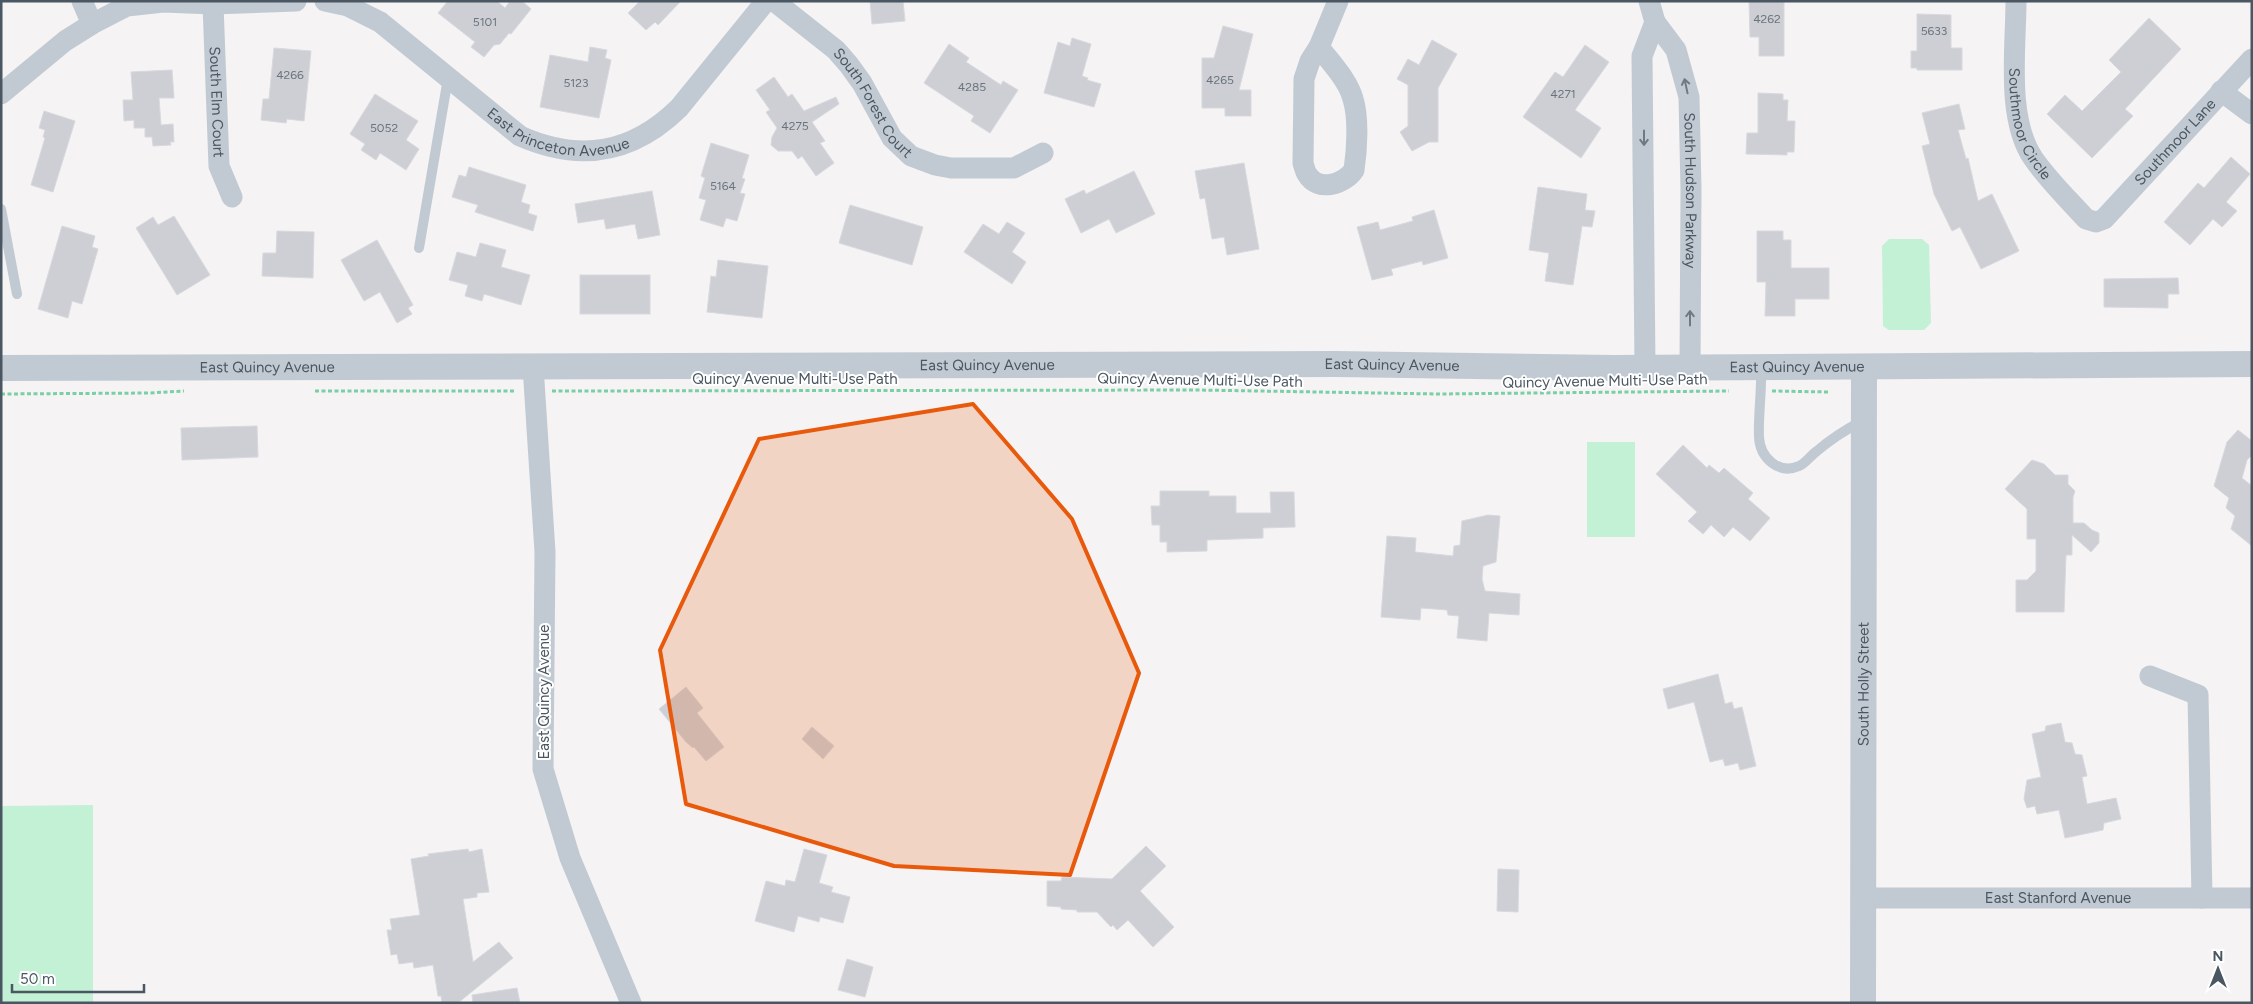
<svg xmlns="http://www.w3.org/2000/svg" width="2253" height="1004" font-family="Figtree,sans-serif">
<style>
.green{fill:#c3f1d5}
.building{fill:#cdcfd5;stroke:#d7d9de}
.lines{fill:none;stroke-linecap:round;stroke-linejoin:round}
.path{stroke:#7ad0a6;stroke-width:3;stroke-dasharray:4 2.5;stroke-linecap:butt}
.service{stroke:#c1cad2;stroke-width:10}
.minor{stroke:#c1cad2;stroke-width:21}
.tertiary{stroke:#c1cad2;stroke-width:26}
.oneway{stroke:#6e7983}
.marked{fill:#e8590c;fill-opacity:0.2;stroke:#e8590c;stroke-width:4;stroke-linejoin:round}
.labels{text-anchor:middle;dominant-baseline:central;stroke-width:4;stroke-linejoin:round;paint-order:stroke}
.number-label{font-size:12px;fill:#6b747e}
.street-label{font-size:15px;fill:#4a5661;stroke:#fff}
</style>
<rect width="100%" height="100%" fill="#f5f3f3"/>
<g class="green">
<path d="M 1889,239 L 1922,239 L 1929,245 L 1931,323 L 1924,330 L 1889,330 L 1883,326 L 1882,246 Z"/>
<rect x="1587" y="442" width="48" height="95"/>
<path d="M 93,805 L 93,1003 L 1,1003 L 1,806 Z"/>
</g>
<g class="building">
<path d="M 448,1 L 497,1 L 505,8 L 510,1 L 522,1 L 531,9 L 511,34 L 509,33 L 500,44 L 494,45 L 484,57 L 471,47 L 475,42 L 438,13 Z"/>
<path d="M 640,1 L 681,1 L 658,25 L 655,22 L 646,30 L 628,13 Z"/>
<path d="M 870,1 L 903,1 L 905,21 L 872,24 Z"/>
<path d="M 1749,1 L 1784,1 L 1784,56 L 1759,56 L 1759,37 L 1750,37 Z"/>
<path d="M 1917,14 L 1951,15 L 1951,48 L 1962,48 L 1962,70 L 1917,70 L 1917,68 L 1911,68 L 1911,51 L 1917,51 Z"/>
<path d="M 2149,18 L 2181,49 L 2125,109 L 2133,116 L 2092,158 L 2047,114 L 2065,95 L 2082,111 L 2121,72 L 2109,60 Z"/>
<path d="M 1223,26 L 1253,34 L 1239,90 L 1251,90 L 1251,116 L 1225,116 L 1225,108 L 1202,108 L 1202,58 L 1214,58 Z"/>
<path d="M 1072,38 L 1091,44 L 1082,76 L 1088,78 L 1087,80 L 1101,84 L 1094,107 L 1044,93 L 1058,42 L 1070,46 Z"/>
<path d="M 1432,40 L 1457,54 L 1438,88 L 1438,142 L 1429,142 L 1412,151 L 1400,132 L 1408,126 L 1408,85 L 1397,79 L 1408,59 L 1419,65 Z"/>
<path d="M 949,44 L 969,58 L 966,62 L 1001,85 L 1003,81 L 1018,90 L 990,133 L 971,121 L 974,116 L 924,83 Z"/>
<path d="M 1585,45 L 1609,62 L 1575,110 L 1601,128 L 1581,158 L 1523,117 L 1555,72 L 1563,77 Z"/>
<path d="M 590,47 L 607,50 L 605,58 L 611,60 L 599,118 L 540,107 L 550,55 L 588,62 Z"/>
<path d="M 274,48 L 311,51 L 304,121 L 287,119 L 286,123 L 261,120 L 263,99 L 269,99 Z"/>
<path d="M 172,70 L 174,98 L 159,98 L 161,125 L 173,124 L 174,142 L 170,142 L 171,145 L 153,146 L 152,137 L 145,137 L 145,128 L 134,128 L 134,120 L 124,121 L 123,100 L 133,100 L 131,72 Z"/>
<path d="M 774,77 L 788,97 L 792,94 L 804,111 L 836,97 L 839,104 L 812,122 L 825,141 L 820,143 L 834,163 L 816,176 L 802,156 L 798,159 L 792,151 L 778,151 L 771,145 L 772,137 L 777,128 L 766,112 L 770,110 L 756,90 Z"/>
<path d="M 1758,93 L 1783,94 L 1783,100 L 1788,100 L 1787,121 L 1795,121 L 1794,152 L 1787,152 L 1787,155 L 1746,154 L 1747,133 L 1758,133 Z"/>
<path d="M 375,94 L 418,121 L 406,140 L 419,149 L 406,170 L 380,153 L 376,160 L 361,150 L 365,144 L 350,134 Z"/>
<path d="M 1959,104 L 1965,129 L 1958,130 L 1966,159 L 1968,158 L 1978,201 L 1992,194 L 2019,251 L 1981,269 L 1960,227 L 1952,231 L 1934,194 L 1922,146 L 1930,144 L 1922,113 Z"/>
<path d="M 44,111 L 75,121 L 53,192 L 31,185 L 45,138 L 43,137 L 45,130 L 39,128 Z"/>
<path d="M 711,143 L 749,155 L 742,178 L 745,179 L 740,193 L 745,194 L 737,221 L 726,218 L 723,227 L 700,220 L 706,200 L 699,198 L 705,178 L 701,176 Z"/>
<path d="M 2231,157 L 2250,174 L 2226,202 L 2237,211 L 2222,227 L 2213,219 L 2190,245 L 2164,222 L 2198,183 L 2204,188 Z"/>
<path d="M 1244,163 L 1259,249 L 1227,255 L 1224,237 L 1212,239 L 1205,198 L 1200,199 L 1195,171 Z"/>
<path d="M 469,167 L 526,185 L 521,202 L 530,205 L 528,213 L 537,216 L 533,231 L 475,212 L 478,205 L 452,197 L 459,175 L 466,177 Z"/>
<path d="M 1134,171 L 1155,214 L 1116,233 L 1109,219 L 1081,233 L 1065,199 L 1084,190 L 1086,194 Z"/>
<path d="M 1538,187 L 1587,194 L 1585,210 L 1595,211 L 1592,227 L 1582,226 L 1573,285 L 1545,281 L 1549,253 L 1529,250 Z"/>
<path d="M 652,191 L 660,235 L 638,239 L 635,224 L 606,229 L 604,219 L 578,223 L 575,204 Z"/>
<path d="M 850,205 L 923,227 L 912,265 L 839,243 Z"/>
<path d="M 1434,210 L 1448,258 L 1423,265 L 1422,261 L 1391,269 L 1393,275 L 1372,280 L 1357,227 L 1378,222 L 1380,230 L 1413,221 L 1412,217 Z"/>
<path d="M 174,216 L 210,275 L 177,295 L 136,228 L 153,217 L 158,225 Z"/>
<path d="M 1007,222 L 1025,233 L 1012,252 L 1026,262 L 1012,284 L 964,252 L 983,224 L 999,234 Z"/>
<path d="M 62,226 L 95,236 L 92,247 L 98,249 L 82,304 L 72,301 L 68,318 L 38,309 Z"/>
<path d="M 277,231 L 314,232 L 313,278 L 262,276 L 263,253 L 276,253 Z"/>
<path d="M 1757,231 L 1783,231 L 1783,240 L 1791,240 L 1791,268 L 1829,268 L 1829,299 L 1795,299 L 1795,316 L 1765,316 L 1766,282 L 1757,282 Z"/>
<path d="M 377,240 L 413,305 L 408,308 L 412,314 L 397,323 L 380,292 L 364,301 L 341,260 Z"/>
<path d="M 480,243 L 506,250 L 501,267 L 530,275 L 521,305 L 484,294 L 482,301 L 465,296 L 468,285 L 449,280 L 457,252 L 476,257 Z"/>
<path d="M 718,260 L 768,266 L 762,318 L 707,312 L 711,276 L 716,277 Z"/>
<rect x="580" y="275" width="70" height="39"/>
<path d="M 2178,278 L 2179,294 L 2168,294 L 2168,308 L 2104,307 L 2104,279 Z"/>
<path d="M 257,426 L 258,457 L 182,460 L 181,428 Z"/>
<path d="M 2238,430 L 2252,441 L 2252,455 L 2247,460 L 2242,478 L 2252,486 L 2252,546 L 2231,529 L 2235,516 L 2226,508 L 2229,498 L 2214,486 L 2227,442 Z"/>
<path d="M 1683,445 L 1707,468 L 1709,465 L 1719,473 L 1724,468 L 1753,493 L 1748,499 L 1770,518 L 1750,541 L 1733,527 L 1724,537 L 1711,525 L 1703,534 L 1688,521 L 1697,512 L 1656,474 Z"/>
<path d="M 2032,460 L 2044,464 L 2055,475 L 2068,475 L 2068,484 L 2075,491 L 2073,497 L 2073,523 L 2084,523 L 2092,530 L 2099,533 L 2099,543 L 2091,552 L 2072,535 L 2072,555 L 2066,555 L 2064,612 L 2016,612 L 2016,580 L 2027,580 L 2036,571 L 2036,539 L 2027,539 L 2027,509 L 2005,489 Z"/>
<path d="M 1160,491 L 1209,491 L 1209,496 L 1236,496 L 1236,513 L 1271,513 L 1270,492 L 1294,492 L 1295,527 L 1263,528 L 1263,538 L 1207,540 L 1207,551 L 1167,552 L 1167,542 L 1160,542 L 1160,525 L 1152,525 L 1151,506 L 1160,506 Z"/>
<path d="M 1488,515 L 1500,516 L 1496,562 L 1483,566 L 1482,579 L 1485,591 L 1520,594 L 1519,615 L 1489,613 L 1487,641 L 1457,638 L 1459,616 L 1448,615 L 1447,610 L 1421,608 L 1420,620 L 1381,617 L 1387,536 L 1416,538 L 1415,552 L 1453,556 L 1454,546 L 1460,545 L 1462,521 Z"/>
<path d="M 1718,674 L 1725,704 L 1732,702 L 1734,709 L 1742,707 L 1756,766 L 1740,770 L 1738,763 L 1725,766 L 1723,759 L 1710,762 L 1694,702 L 1668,709 L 1663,689 Z"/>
<path d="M 686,687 L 703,708 L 697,713 L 724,747 L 706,761 L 694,747 L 693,748 L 686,742 L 659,709 Z"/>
<path d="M 2061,723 L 2065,742 L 2072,743 L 2075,754 L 2082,755 L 2087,776 L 2082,777 L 2087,804 L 2116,798 L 2121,819 L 2104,823 L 2103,830 L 2065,838 L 2059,810 L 2037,814 L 2035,806 L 2027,808 L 2024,799 L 2027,780 L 2041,777 L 2032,734 L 2045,731 L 2046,726 Z"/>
<path d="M 812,727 L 834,746 L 823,759 L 802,739 Z"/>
<path d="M 1146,846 L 1166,866 L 1140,891 L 1174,927 L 1153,947 L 1128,920 L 1117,930 L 1113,925 L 1111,927 L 1097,912 L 1077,912 L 1077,910 L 1061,909 L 1061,907 L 1047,906 L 1047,881 L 1061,881 L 1062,877 L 1112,879 Z"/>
<path d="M 468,849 L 469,852 L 482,849 L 489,892 L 477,893 L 477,897 L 463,899 L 473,962 L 499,942 L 513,958 L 458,1003 L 442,1003 L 441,996 L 438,996 L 433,965 L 414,968 L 413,962 L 399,964 L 397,954 L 391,955 L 387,930 L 392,930 L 390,919 L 420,915 L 411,859 L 429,856 L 428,854 Z"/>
<path d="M 804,849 L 827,855 L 819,883 L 833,887 L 831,892 L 850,897 L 843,923 L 820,917 L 819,922 L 798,916 L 794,932 L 755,921 L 766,881 L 785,886 L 786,880 L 795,882 Z"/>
<path d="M 1498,869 L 1519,870 L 1518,912 L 1497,911 Z"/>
<path d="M 847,959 L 873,967 L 865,997 L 838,990 Z"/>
<path d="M 517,988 L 520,1003 L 473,1003 L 472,995 Z"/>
</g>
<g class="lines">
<g class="path">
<path d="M 315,391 L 516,391"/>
<path d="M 552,391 L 1198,390 L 1437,394 L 1729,391"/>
<path d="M 1772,391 L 1829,392"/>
<path d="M 1,394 L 150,393 L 184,391"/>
</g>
<g class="service">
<path d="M 1,209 L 17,294"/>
<path d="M 419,248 L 448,78"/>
<path d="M 1761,368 C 1762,391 1758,415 1759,437 C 1760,458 1779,475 1799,466 C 1805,464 1811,455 1817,451 C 1831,439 1845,430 1862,421"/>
</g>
<g class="minor">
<path d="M 82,1 L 92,24"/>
<path id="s1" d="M 325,1 L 348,6 L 380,22 L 520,136 C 579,162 631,155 679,108 L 766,1"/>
<path id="s2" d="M 774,1 L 836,50 L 849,65 L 862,83 L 892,138 L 911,156 L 935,165 L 951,168 L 1014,168 L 1043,153"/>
<path id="s3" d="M 1649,1 L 1655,22 L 1676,50 L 1689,97 L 1691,190 L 1690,367"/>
<path id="s4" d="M 2016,1 C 2016,48 2006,118 2033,158 C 2048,180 2068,199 2086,219 L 2096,222 L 2104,219 L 2252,59"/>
<path id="s5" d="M 213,4 L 219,166 L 232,197"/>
<path d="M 1319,47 C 1331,63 1348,80 1353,99 C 1359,118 1357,150 1354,170 C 1345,184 1318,193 1307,174 C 1305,171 1304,166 1303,163 L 1304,79 L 1310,61 L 1319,47 L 1338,1"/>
<path d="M 2221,91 L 2252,114"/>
<path d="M 1,94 L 65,41 L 92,24 L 127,6 L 163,2 L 213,4 L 296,1"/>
<path d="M 533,366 L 545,552 L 543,769 L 570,858 L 631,1003"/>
<path d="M 1645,367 L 1642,56 L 1655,22"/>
<path d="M 2150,676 L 2198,695 L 2202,898"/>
<path id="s6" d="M 1863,898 L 2252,898"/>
</g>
<g class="tertiary">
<path id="s7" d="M 1,368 L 1336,364 L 1614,368 L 2252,364"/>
<path id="s8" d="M 1863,1003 L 1864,367"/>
</g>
</g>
<defs><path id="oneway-shaft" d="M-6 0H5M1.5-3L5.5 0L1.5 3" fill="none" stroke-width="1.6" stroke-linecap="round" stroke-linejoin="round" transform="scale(1.25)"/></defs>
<g class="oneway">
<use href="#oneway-shaft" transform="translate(1686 86) rotate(-102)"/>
<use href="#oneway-shaft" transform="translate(1644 138) rotate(90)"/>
<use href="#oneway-shaft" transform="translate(1690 318) rotate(-90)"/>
</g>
<path class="marked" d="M 973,404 L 1072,519 L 1139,673 L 1070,875 L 894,866 L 686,804 L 660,650 L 759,439 Z"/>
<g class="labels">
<g class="number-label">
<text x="1767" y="19">4262</text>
<text x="485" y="22">5101</text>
<text x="1934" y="31">5633</text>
<text x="290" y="75">4266</text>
<text x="1220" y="80">4265</text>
<text x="576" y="83">5123</text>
<text x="972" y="87">4285</text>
<text x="1563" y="94">4271</text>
<text x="795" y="126">4275</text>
<text x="384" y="128">5052</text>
<text x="723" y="186">5164</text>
</g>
<g class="street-label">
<text stroke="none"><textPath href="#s5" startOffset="98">South Elm Court</textPath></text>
<text stroke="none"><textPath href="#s2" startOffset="144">South Forest Court</textPath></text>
<text stroke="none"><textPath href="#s4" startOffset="126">Southmoor Circle</textPath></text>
<text stroke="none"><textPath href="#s1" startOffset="276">East Princeton Avenue</textPath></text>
<text stroke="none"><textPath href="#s4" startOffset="365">Southmoor Lane</textPath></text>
<text stroke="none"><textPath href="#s3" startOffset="199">South Hudson Parkway</textPath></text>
<text stroke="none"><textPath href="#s7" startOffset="986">East Quincy Avenue</textPath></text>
<text stroke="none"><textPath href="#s7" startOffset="1391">East Quincy Avenue</textPath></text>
<text stroke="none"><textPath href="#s7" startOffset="266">East Quincy Avenue</textPath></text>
<text stroke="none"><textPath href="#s7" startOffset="1796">East Quincy Avenue</textPath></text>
<text x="795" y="379">Quincy Avenue Multi-Use Path</text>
<text transform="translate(1200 380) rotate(1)">Quincy Avenue Multi-Use Path</text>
<text transform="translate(1605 381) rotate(-1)">Quincy Avenue Multi-Use Path</text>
<text stroke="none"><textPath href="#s8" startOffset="319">South Holly Street</textPath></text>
<text transform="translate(544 692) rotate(-90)">East Quincy Avenue</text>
<text stroke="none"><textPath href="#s6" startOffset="195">East Stanford Avenue</textPath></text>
</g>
</g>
<rect width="2253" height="1004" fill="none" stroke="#4a5661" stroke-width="5"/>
<g transform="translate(2218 969)" stroke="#ffffff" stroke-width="4" paint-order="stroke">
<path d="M0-4L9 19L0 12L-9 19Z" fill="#4a5661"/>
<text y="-8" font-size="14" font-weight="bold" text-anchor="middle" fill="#4a5661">N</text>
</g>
<path d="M12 984v8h132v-8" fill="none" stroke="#4a5661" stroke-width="2.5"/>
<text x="20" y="984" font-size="15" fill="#4a5661" stroke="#ffffff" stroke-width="4" paint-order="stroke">50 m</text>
</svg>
